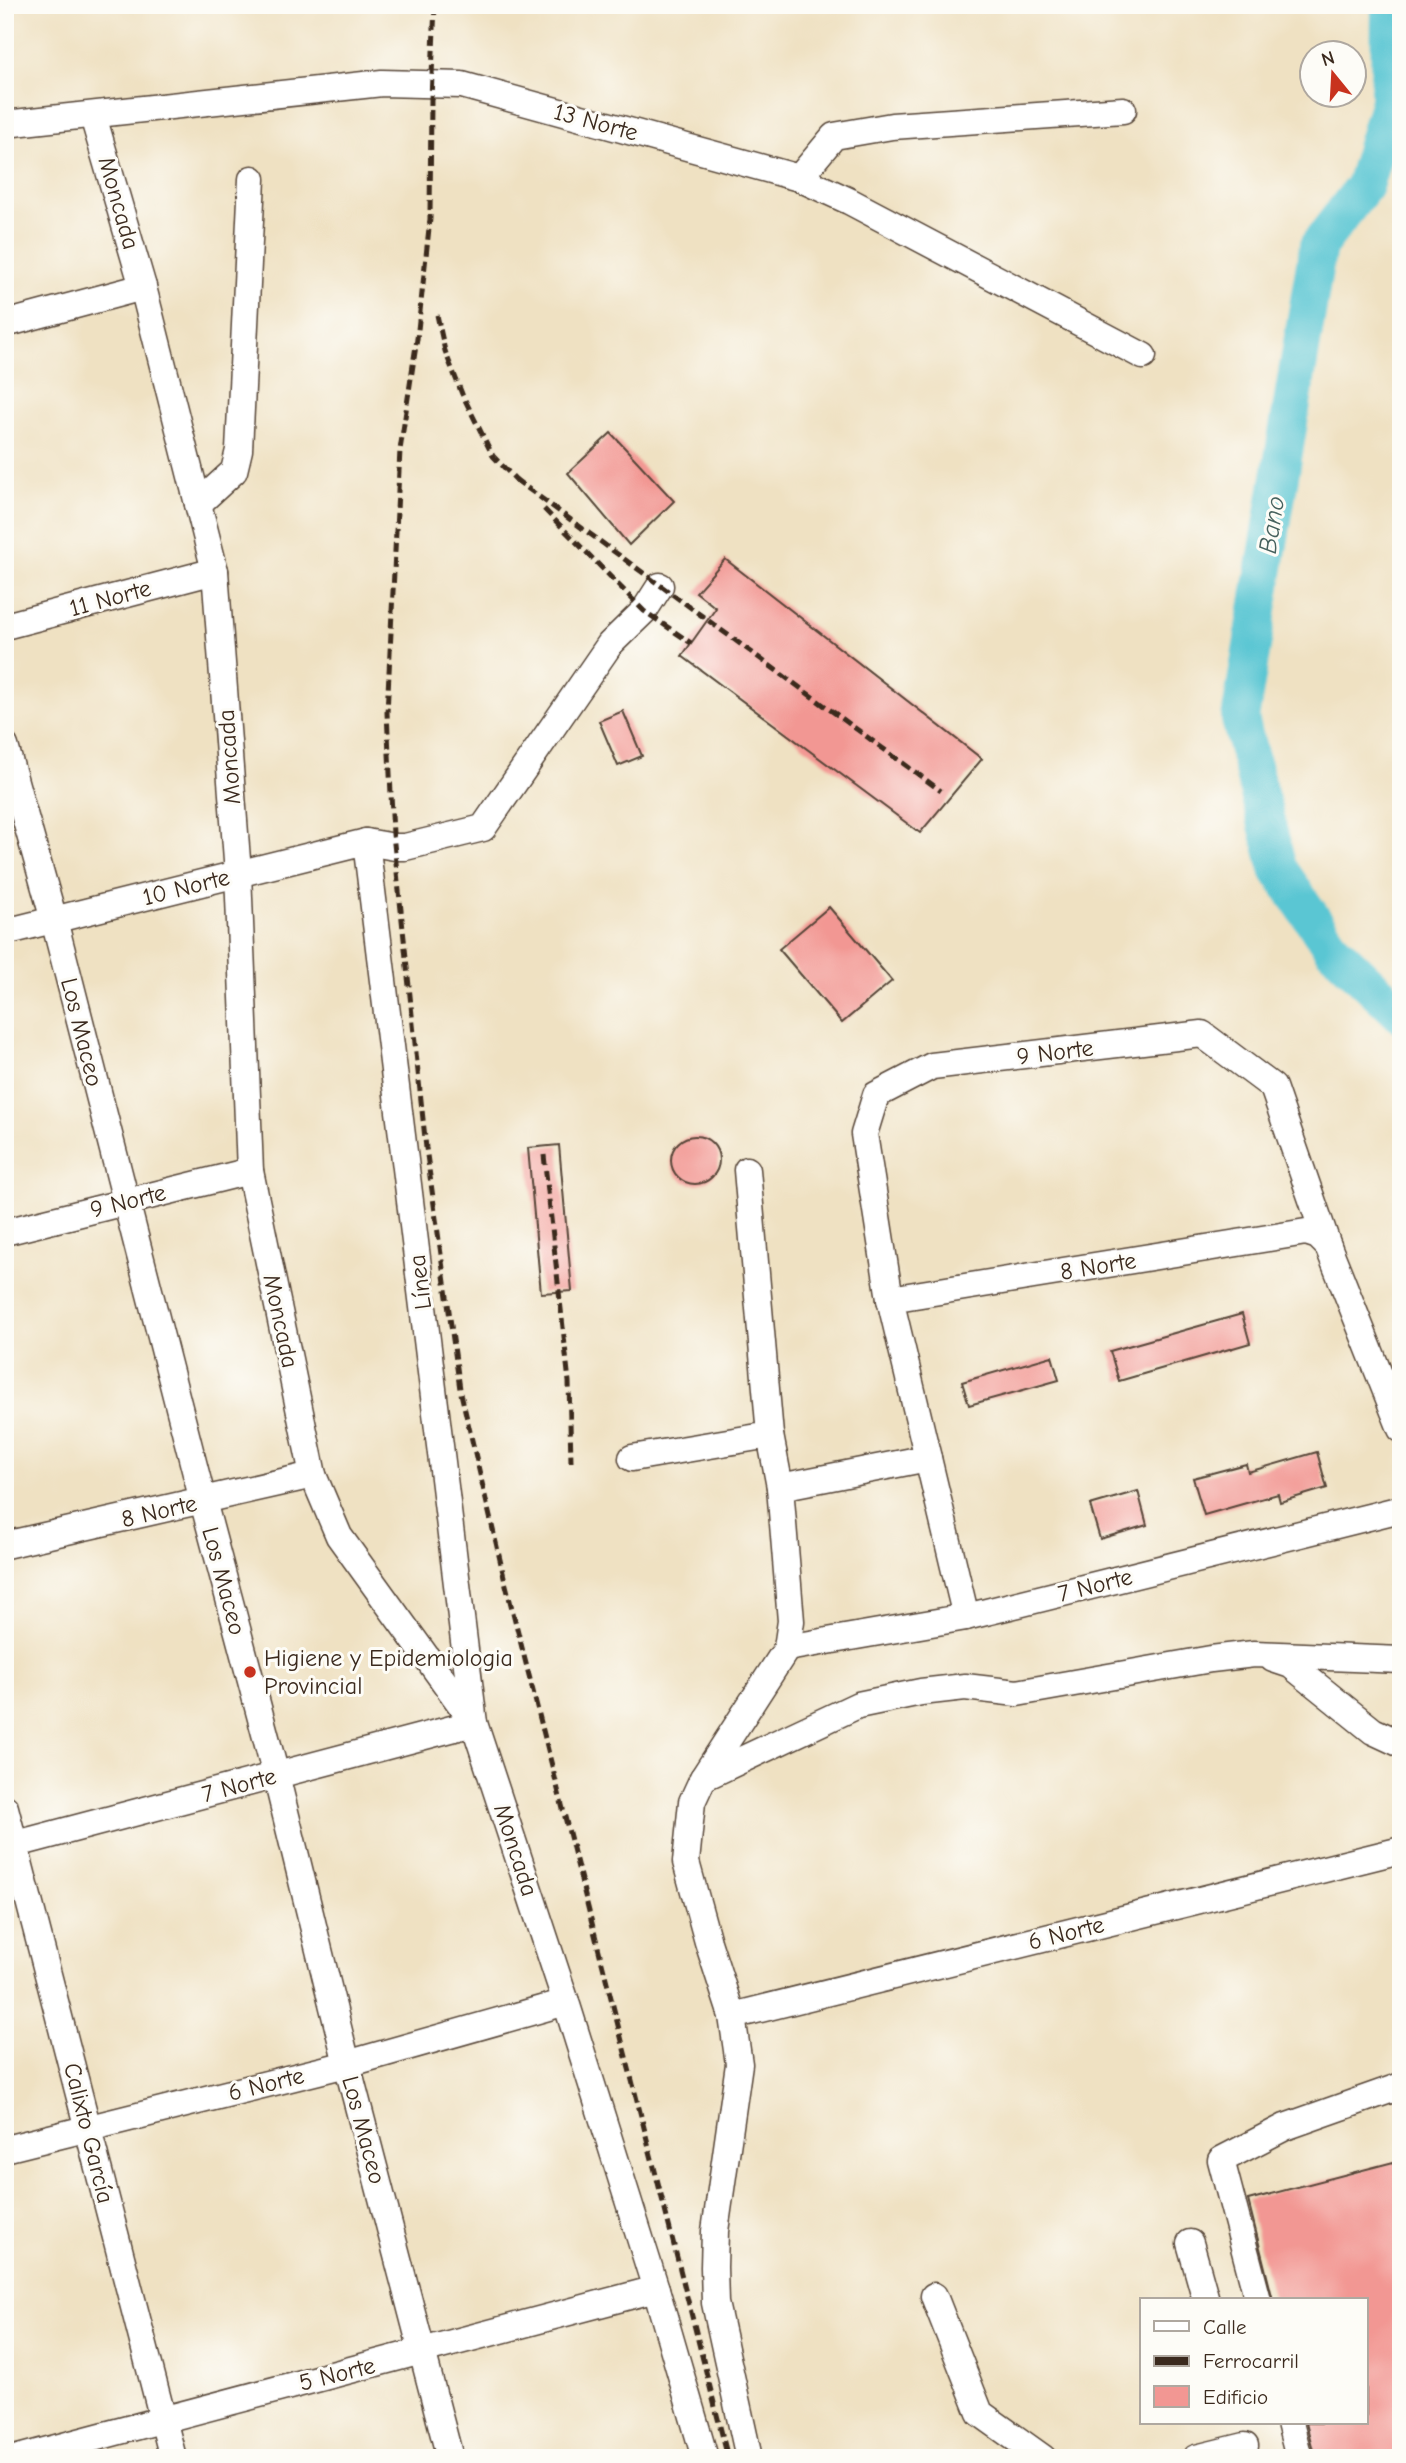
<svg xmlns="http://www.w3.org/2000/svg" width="1406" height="2463" font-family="'Comic Neue',sans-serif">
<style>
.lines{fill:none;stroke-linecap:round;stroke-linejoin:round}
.river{stroke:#5ac6d3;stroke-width:38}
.building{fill:#f29793}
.minor-casing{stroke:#564537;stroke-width:29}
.minor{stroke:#fff;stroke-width:26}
.rail{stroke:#3b2a1e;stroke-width:5;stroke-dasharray:10 5;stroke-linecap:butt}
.poi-dot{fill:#c8321e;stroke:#fdfcf7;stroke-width:2.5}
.labels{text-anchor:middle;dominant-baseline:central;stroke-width:6;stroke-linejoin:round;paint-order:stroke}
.street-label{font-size:24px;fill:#3b2a1e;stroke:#fdfcf7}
.poi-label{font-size:24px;fill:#3b2a1e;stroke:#fdfcf7;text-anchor:start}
.water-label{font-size:26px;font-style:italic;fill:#46615d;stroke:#fdfcf7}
</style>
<rect width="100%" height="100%" fill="#fdfcf7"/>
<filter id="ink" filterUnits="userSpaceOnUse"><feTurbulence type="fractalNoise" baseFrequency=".0143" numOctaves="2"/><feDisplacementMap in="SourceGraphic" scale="14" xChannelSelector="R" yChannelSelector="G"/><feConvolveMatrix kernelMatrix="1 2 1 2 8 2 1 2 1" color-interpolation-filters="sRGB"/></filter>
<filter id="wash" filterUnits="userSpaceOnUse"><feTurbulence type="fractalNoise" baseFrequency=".00686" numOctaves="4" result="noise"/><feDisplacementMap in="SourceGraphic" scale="28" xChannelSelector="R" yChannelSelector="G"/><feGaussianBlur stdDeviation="1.57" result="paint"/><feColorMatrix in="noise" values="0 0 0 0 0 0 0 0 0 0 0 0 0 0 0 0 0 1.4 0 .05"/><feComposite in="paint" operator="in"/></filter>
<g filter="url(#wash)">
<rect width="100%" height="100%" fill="#efe1c2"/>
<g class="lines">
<path class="river" d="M 1390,5 L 1389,101 L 1364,186 L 1318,246 L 1240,719 L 1278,868 L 1332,948 L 1401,1014"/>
</g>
<g id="blocks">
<g class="building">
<path d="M 611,433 L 674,501 L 629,545 L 568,473 Z"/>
<path d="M 725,559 L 982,759 L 920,833 L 682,656 L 716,608 L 696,592 Z"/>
<path d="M 623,711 L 642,756 L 618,766 L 599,721 Z"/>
<path d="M 829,907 L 892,981 L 842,1023 L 779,949 Z"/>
<circle cx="695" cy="1160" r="24"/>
<path d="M 559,1145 L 572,1291 L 541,1293 L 528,1148 Z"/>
<path d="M 1242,1314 L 1250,1343 L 1119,1381 L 1110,1351 Z"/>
<path d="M 1052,1356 L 1059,1380 L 969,1405 L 962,1382 Z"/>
<path d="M 1317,1452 L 1327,1488 L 1280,1502 L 1278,1494 L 1204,1515 L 1193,1478 L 1246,1464 L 1248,1472 Z"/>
<path d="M 1138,1491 L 1147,1525 L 1100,1539 L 1090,1505 Z"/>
<path d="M 1401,2160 L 1401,2316 L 1394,2316 L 1401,2341 L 1401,2458 L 1315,2458 L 1306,2423 L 1366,2423 L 1366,2300 L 1273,2300 L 1248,2200 Z"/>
</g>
</g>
</g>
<g filter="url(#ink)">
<use href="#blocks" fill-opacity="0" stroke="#564537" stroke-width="2"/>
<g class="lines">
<defs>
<g id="minor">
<path d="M 93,116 L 143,287 L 215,571 L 238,873 L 250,1171 L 313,1475 L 339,1536 L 474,1723 L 566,2002 L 656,2289 L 705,2458"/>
<path d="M 5,124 L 382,83 L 462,85 L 799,178 L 849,201 L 1143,356"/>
<path d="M 799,178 L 834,136 L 892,126 L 1123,110"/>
<path d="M 5,324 L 143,287"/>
<path d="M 198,504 L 234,471 L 239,450 L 252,179"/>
<path d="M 5,626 L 215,571"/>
<path d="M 5,746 L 54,920 L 203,1501 L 276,1775 L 347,2064 L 450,2458"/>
<path d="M 5,932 L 366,842 L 395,847 L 405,847 L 483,828 L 610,644 L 644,611 L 660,586"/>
<path d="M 747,1170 L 770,1435 L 780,1487 L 791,1621 L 787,1648 L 703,1778 L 692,1802 L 686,1862 L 708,1942 L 732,2016 L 739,2064 L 715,2231 L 714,2267 L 715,2303 L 749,2458"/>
<path d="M 5,1232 L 250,1171"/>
<path d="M 890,1299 L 1306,1232 L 1318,1236 L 1328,1246 L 1401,1429"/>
<path d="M 632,1458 L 770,1435"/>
<path d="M 780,1487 L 928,1458"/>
<path d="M 5,1545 L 313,1475"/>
<path d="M 966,1617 L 890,1299 L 864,1134 L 876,1095 L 932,1066 L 1202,1034 L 1273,1087 L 1328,1246"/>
<path d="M 787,1648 L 966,1617 L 1401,1509"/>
<path d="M 1273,1659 L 1291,1665 L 1373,1731 L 1401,1744"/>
<path d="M 703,1778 L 858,1705 L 921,1692 L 965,1687 L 1017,1693 L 1211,1659 L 1254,1654 L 1401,1660"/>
<path d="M 5,1808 L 173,2458"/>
<path d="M 5,1847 L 474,1723 L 366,842"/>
<path d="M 732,2016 L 1401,1850"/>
<path d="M 5,2149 L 347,2064 L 566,2002"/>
<path d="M 1190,2243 L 1206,2300"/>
<path d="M 934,2296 L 980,2413 L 1043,2458"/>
<path d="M 1258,2300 L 1221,2160 L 1285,2127 L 1401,2086"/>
<path d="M 1290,2423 L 1299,2458"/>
<path d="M 18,2458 C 230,2400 444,2347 656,2289"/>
<path d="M 1196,2458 L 1245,2446"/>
</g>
</defs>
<use href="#minor" class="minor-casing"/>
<use href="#minor" class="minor"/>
<g class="rail">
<path d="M 435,5 L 431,99 L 430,219 L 417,339 L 400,450 L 387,713 L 393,834 L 426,1148 L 460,1389 L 505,1581 L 728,2458"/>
<path d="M 437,315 L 445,351 L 462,394 L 493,456 L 520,484"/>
<path d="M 515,479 L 941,791"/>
<path d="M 544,509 L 644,611 L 691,643"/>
<path d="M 544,1155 L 569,1382 L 571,1462"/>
</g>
</g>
</g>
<circle class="poi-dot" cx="250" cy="1672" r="7"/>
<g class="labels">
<g class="street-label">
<text transform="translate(596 122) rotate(15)">13 Norte</text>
<text transform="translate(119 203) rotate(74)">Moncada</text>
<text transform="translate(110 598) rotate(-15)">11 Norte</text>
<text transform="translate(229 757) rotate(-94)">Moncada</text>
<text transform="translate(186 887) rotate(-14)">10 Norte</text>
<text transform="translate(82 1032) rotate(76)">Los Maceo</text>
<text transform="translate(1055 1052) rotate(-7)">9 Norte</text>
<text transform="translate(128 1201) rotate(-14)">9 Norte</text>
<text transform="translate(1098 1266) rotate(-9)">8 Norte</text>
<text transform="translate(420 1282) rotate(-97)">Línea</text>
<text transform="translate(281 1321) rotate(78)">Moncada</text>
<text transform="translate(159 1511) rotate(-13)">8 Norte</text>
<text transform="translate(224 1581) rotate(75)">Los Maceo</text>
<text transform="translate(1095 1585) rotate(-14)">7 Norte</text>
<text transform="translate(239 1785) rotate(-15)">7 Norte</text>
<text transform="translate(516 1850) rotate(72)">Moncada</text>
<text transform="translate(1066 1933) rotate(-14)">6 Norte</text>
<text transform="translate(266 2084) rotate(-14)">6 Norte</text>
<text transform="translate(364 2130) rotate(75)">Los Maceo</text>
<text transform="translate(89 2133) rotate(76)">Calixto García</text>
<text transform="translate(337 2374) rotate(-14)">5 Norte</text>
</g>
<g class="poi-label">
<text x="264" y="1658">Higiene y Epidemiologia<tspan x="264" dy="28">Provincial</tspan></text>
</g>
<g class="water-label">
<text transform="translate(1272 525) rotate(-81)">Bano</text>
</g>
</g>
<rect width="1406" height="2463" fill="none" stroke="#fdfcf7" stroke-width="28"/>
<rect x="1140" y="2298" width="228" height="126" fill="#fdfcf7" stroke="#afa8a0" stroke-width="2"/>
<rect x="1154" y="2321" width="35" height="10" fill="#ffffff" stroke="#afa8a0" stroke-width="2"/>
<text x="1203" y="2334" font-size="21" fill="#3b2a1e">Calle</text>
<rect x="1154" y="2356" width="35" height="10" fill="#3b2a1e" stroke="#afa8a0" stroke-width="2"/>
<text x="1203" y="2368" font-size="21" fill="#3b2a1e">Ferrocarril</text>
<rect x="1154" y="2386" width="35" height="21" fill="#f29793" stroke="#afa8a0" stroke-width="2"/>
<text x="1203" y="2404" font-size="21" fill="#3b2a1e">Edificio</text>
<g transform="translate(1333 74) rotate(342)"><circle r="33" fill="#fdfcf7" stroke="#afa8a0" stroke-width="2"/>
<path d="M0-5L12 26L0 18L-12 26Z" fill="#c8321e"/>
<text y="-10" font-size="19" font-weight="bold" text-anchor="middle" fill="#3b2a1e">N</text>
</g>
</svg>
